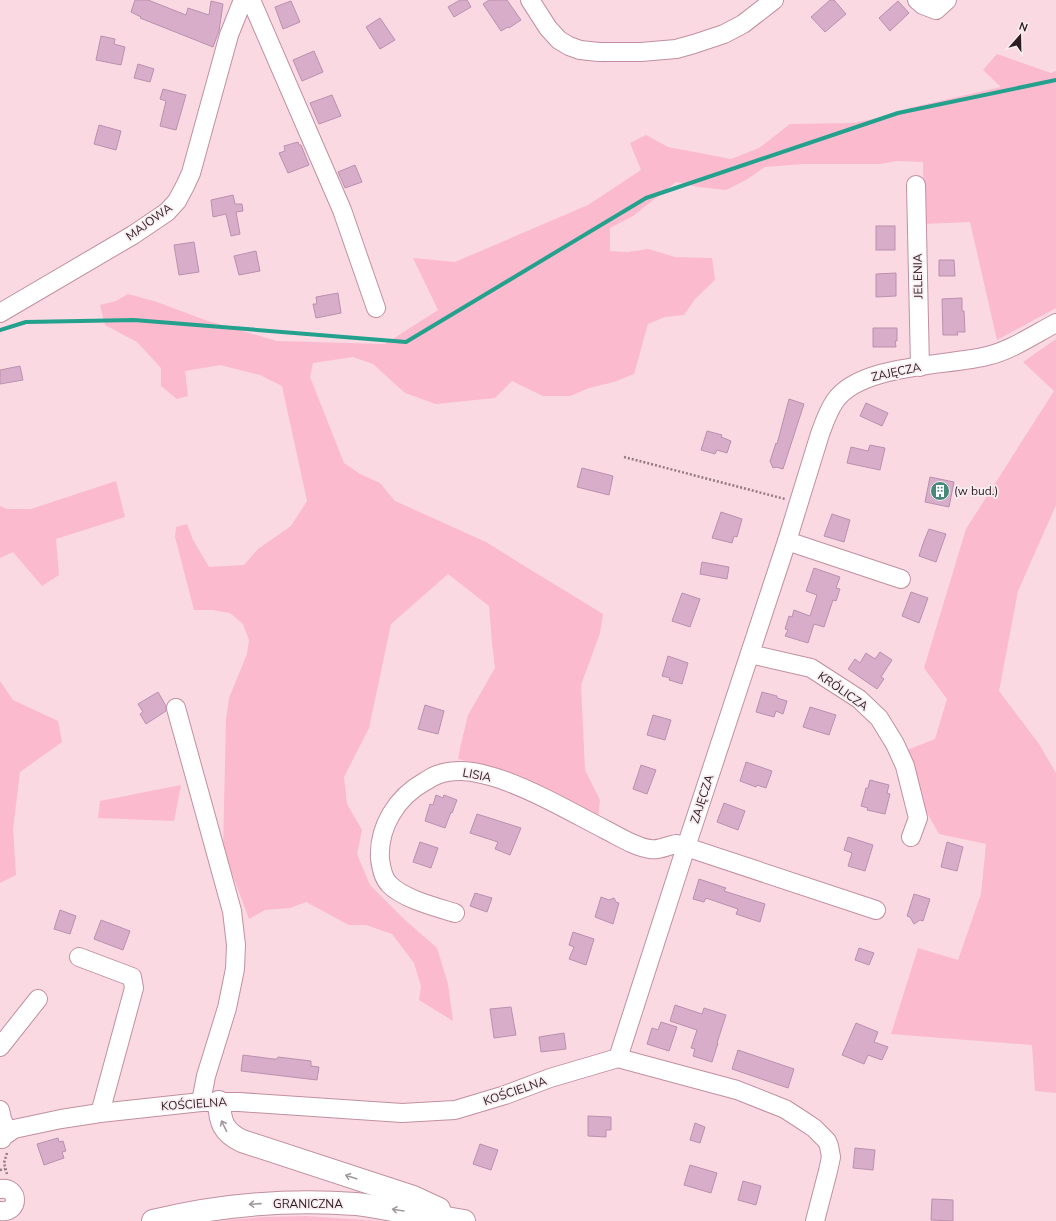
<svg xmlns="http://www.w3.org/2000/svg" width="1056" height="1221" font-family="'Nunito Sans',sans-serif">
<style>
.green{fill:#fbbace}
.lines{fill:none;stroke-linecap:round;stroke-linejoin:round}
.stream{stroke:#24a18c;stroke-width:4}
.building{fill:#d8adca;stroke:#ba91ad}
.minor-casing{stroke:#c290a0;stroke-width:20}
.highway-casing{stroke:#c290a0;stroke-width:24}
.path{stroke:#937981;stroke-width:2.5;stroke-dasharray:2 2;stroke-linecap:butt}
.minor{stroke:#fff;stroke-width:18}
.highway{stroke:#fff;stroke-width:22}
.oneway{stroke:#a1999c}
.labels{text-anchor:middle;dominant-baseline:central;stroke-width:3.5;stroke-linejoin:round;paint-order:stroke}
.street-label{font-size:12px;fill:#2f1c23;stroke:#f8edf0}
.poi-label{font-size:12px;fill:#2f1c23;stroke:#f8edf0;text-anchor:start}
</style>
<rect width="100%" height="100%" fill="#fad9e3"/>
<g class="green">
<path d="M 997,54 L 1051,73 L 1056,71 L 1056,308 L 997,340 L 970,222 L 924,224 L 923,162 L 896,161 L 880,164 L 803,164 L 765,167 L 746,180 L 726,190 L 698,187 L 676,182 L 633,216 L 610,228 L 610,251 L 628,252 L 648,249 L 675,257 L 712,258 L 715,280 L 695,299 L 684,315 L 665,317 L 648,324 L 634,374 L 614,382 L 589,388 L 570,396 L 543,396 L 512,381 L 495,398 L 436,404 L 405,393 L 373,364 L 353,357 L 313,363 L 310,377 L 344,463 L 360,474 L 380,483 L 395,501 L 486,542 L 526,567 L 603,614 L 600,633 L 581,685 L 585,770 L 600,800 L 598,820 L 577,807 L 505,770 L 458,759 L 461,744 L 468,715 L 495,668 L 492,643 L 489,606 L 448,574 L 391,624 L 369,728 L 344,777 L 347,804 L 362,830 L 357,854 L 370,885 L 405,920 L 437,948 L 448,984 L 453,1021 L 419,1000 L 421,986 L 414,963 L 392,934 L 366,925 L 349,925 L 306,902 L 290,908 L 265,910 L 249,919 L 223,849 L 226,720 L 229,698 L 247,654 L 249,640 L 243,624 L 230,613 L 212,610 L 194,610 L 175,537 L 176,527 L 187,524 L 193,540 L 209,567 L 244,565 L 258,549 L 291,526 L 307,501 L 282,386 L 260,375 L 220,365 L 185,371 L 188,396 L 177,399 L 161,386 L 161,368 L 137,342 L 105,325 L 100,305 L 116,301 L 128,294 L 157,302 L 205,320 L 277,341 L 385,344 L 438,310 L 413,258 L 455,262 L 588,205 L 641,170 L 630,143 L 646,135 L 668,147 L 731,159 L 759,148 L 790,124 L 853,123 L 888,116 L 909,108 L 1001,87 L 983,70 Z"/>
<path d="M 1056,339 L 1056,505 L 1018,591 L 999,691 L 1039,744 L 1056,773 L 1056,1093 L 1035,1091 L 1032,1045 L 891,1034 L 918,948 L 958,960 L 981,894 L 986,844 L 939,834 L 921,802 L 907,750 L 935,739 L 947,699 L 924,668 L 966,529 L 1054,391 L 1023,362 Z"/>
<path d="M 116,481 L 125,517 L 56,539 L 59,575 L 42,586 L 13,552 L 0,558 L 0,506 L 7,509 L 31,509 Z"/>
<path d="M 0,681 L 13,700 L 58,721 L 62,742 L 20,772 L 13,829 L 16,875 L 0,883 Z"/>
<path d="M 181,785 L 174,821 L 98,818 L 100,801 Z"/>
<path d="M 306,1216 L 380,1221 L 219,1221 L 263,1217 Z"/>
</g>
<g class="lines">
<path class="stream" d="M 0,330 L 26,322 L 134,320 L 406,342 L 646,198 L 898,113 L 1056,80"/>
</g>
<g class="building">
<path d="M 135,0 L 148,0 L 186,15 L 188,8 L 209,15 L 211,1 L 223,4 L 219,31 L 213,47 L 140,18 L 141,17 L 131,12 Z"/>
<path d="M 460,0 L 467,0 L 471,7 L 454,17 L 448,7 Z"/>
<path d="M 489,0 L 507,0 L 521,20 L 509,28 L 508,27 L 501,31 L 483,4 Z"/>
<path d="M 830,0 L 834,0 L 846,14 L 825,32 L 811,17 Z"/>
<path d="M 291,1 L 300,22 L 283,29 L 275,7 Z"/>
<path d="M 898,1 L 909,13 L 890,31 L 879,18 Z"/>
<path d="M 380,18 L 395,40 L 380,49 L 366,27 Z"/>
<path d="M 101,36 L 115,39 L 114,44 L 125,47 L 121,65 L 96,60 Z"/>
<path d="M 314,51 L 323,72 L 302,81 L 293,60 Z"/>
<path d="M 138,64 L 154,69 L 150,82 L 134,78 Z"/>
<path d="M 163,89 L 186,95 L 176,130 L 160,126 L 166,101 L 160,99 Z"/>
<path d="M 332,95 L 341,116 L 319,124 L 310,103 Z"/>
<path d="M 99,125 L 121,131 L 116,150 L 94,144 Z"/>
<path d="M 298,142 L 299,145 L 301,145 L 309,165 L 288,173 L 279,153 L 285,151 L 284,146 Z"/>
<path d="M 355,165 L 362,182 L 345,188 L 338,172 Z"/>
<path d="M 233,195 L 235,204 L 242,204 L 243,211 L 236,212 L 240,234 L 231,236 L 226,214 L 213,217 L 211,200 Z"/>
<rect x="876" y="226" width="19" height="24"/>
<path d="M 194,242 L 199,272 L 179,275 L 174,245 Z"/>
<path d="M 256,251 L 260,271 L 239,275 L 234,256 Z"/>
<path d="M 939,260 L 954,260 L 955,276 L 939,276 Z"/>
<path d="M 896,273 L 896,296 L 876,297 L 876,274 Z"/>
<path d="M 338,293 L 341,313 L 316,318 L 313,304 L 317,304 L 316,297 Z"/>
<path d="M 962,298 L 962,311 L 964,311 L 965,332 L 957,332 L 958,335 L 943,335 L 942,299 Z"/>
<path d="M 873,328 L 897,328 L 897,341 L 895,341 L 896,347 L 873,347 Z"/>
<path d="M 20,366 L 23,380 L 0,384 L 0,370 Z"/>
<path d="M 789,399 L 804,404 L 783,469 L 776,467 L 773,468 L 770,461 L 776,443 L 777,444 Z"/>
<path d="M 866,403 L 888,413 L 882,426 L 860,416 Z"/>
<path d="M 707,431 L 722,435 L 721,437 L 731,441 L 727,453 L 717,450 L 715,454 L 701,450 Z"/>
<path d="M 870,445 L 885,448 L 880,470 L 847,463 L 851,447 L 868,451 Z"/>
<path d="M 582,468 L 613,476 L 609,495 L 577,487 Z"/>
<path d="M 930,477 L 954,482 L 949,507 L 925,502 Z"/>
<path d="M 721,512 L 742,519 L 737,537 L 734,536 L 732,543 L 712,538 Z"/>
<path d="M 832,514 L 850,520 L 844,542 L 824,536 Z"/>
<path d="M 929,529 L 946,534 L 936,562 L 919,556 L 924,541 Z"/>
<path d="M 702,562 L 729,567 L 727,579 L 700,574 Z"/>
<path d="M 814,568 L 840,577 L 836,588 L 840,589 L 836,601 L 833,600 L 824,627 L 814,624 L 808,643 L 785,636 L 788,630 L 785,629 L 789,616 L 792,617 L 794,610 L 810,616 L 817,595 L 806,591 Z"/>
<path d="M 911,592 L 928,598 L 919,623 L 902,616 Z"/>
<path d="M 682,593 L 700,599 L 690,627 L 672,621 Z"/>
<path d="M 880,652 L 892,660 L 881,677 L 884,679 L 877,689 L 848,669 L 855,659 L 860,663 L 866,653 L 875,659 Z"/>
<path d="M 668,656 L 688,663 L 682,684 L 669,680 L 670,678 L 662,676 Z"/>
<path d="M 158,692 L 166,706 L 166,711 L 146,724 L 140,714 L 143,712 L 138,704 Z"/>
<path d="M 762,692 L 777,696 L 777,698 L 787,701 L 783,714 L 776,711 L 774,717 L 756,712 Z"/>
<path d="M 425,705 L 444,711 L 438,734 L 418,729 Z"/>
<path d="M 810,707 L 836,715 L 829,735 L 803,727 Z"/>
<path d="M 653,715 L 671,720 L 665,740 L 647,735 Z"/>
<path d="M 746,762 L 772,771 L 766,788 L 757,785 L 756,787 L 740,781 Z"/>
<path d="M 641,765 L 656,770 L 647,794 L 633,789 Z"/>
<path d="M 870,780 L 889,785 L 887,793 L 890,794 L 885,814 L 867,810 L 868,808 L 861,806 L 866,788 L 868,788 Z"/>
<path d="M 436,795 L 443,798 L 444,795 L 457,800 L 452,813 L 451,812 L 445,828 L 425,821 L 430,804 L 433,805 Z"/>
<path d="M 724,803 L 745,811 L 738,830 L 717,822 Z"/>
<path d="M 477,814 L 521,828 L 510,855 L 495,849 L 498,842 L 470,833 Z"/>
<path d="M 848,837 L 873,845 L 865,871 L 848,866 L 852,853 L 844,850 Z"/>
<path d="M 420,842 L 438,848 L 431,868 L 413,862 Z"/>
<path d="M 947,842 L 963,847 L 957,871 L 941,867 Z"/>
<path d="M 699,879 L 726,888 L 724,891 L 765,904 L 760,922 L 736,914 L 738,909 L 706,898 L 704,902 L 693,899 Z"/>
<path d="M 475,893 L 492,898 L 487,912 L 470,906 Z"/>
<path d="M 914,894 L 930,899 L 923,921 L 920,920 L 914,924 L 910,917 L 907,916 Z"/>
<path d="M 601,897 L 609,900 L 614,898 L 616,902 L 619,903 L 613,924 L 595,917 Z"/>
<path d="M 60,910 L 76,916 L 70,934 L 54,929 Z"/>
<path d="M 101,920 L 130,931 L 123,950 L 94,939 Z"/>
<path d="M 573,932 L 594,939 L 586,965 L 569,959 L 574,947 L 569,945 Z"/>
<path d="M 859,948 L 874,953 L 869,965 L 855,960 Z"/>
<path d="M 675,1005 L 702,1014 L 704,1008 L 726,1015 L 717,1043 L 718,1043 L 712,1062 L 693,1056 L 695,1049 L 691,1048 L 697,1030 L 670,1021 Z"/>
<path d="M 511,1007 L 516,1035 L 494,1038 L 490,1009 Z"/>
<path d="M 661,1022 L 677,1027 L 669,1051 L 647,1044 L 652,1028 L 658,1030 Z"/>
<path d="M 856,1023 L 878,1032 L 874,1042 L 888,1047 L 882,1060 L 868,1055 L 864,1064 L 842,1055 Z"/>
<path d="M 564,1033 L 566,1049 L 541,1052 L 539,1037 Z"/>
<path d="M 738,1050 L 794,1069 L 788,1088 L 732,1069 Z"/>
<path d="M 243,1055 L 273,1059 L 277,1059 L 278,1057 L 311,1061 L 311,1066 L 319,1067 L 317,1080 L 241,1071 Z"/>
<path d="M 588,1116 L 611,1117 L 611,1130 L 606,1130 L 606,1137 L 588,1136 Z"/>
<path d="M 695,1123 L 705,1127 L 700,1143 L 690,1140 Z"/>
<path d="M 58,1138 L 59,1142 L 63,1141 L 66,1151 L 62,1152 L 64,1158 L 44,1165 L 37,1144 Z"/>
<path d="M 480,1144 L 498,1150 L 491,1170 L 473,1164 Z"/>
<path d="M 855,1148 L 875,1150 L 873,1170 L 853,1168 Z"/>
<path d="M 690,1165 L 717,1173 L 711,1193 L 684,1185 Z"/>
<path d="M 743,1181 L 761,1186 L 756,1205 L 738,1200 Z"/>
<path d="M 932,1199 L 953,1200 L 953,1221 L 931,1220 Z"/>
</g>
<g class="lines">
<defs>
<g id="minor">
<path d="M 251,0 L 342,210 L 376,308"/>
<path d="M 530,0 L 548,28 L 559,40 L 569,46 L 580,50 L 599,52 L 641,52 L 676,49 L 694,44 L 724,34 L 743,24 L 774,0"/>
<path d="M 917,0 L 923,5 L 936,10 L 947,0"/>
<path d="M 916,185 L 920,367"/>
<path d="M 0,313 L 133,235 L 167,212 L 177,201 L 185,186 L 191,173 L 229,35 L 243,0"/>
<path d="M 787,541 L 901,579"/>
<path d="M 750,654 L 811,668 L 859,699 L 879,718 L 895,744 L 905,766 L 918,818 L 911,837"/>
<path d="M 176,708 L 232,911 L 236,945 L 235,969 L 227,1008 L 206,1076 L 201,1102"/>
<path d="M 455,913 C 436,907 403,899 389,884 C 383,878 381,867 380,859 C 378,827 397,797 424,782 C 428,780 433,776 437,775 C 444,772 454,771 461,771 C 474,771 487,775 500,779 C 537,792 571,812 606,830 C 620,837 635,847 650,849 C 659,851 668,845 677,844 L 876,910"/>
<path d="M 79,957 L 132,977 L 134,988 L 100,1113"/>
<path d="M 0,1047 L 38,999"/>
<path d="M 618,1058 L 686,847 L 787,541 L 820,434 C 824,423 828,411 835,401 C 860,364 947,366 987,356 C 1010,351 1035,334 1056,323"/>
<path d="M 0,1110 L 2,1119 L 8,1133"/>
<path d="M 0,1139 L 2,1139 L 4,1136 L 14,1129 L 61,1119 L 100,1113 L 201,1102 L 239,1102 L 402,1113 L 455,1110 L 505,1095 L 550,1078 L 618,1058 L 737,1090 L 785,1109 L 802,1120 L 814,1128 L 827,1141 L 829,1146 L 831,1157 L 828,1171 L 815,1221"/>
<path d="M 0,1189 C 20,1186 20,1214 0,1211"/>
</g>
<g id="highway">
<path d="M 219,1102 C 220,1122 223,1132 242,1141 L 413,1197 L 439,1209"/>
<path d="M 153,1221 C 219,1205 288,1199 356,1204 C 368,1205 380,1208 392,1210 C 416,1213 440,1217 464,1221"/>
</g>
</defs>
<use href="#minor" class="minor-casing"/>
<use href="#highway" class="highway-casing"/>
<g class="path">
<path d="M 624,457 L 785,499"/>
<path d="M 7,1153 L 4,1163 L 7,1174"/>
<path d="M 0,1170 L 5,1169"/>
</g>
<use href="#minor" class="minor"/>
<use href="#highway" class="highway"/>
</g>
<defs><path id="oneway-shaft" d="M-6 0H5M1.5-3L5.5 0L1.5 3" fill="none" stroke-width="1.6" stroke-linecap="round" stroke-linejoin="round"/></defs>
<g class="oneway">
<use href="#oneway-shaft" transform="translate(224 1126) rotate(-116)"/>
<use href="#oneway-shaft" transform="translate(351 1177) rotate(-162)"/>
<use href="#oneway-shaft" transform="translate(255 1204) rotate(176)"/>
<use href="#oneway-shaft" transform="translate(398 1210) rotate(-171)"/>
</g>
<defs>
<symbol id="building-disc" viewBox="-11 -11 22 22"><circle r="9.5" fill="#46897b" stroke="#f8edf0"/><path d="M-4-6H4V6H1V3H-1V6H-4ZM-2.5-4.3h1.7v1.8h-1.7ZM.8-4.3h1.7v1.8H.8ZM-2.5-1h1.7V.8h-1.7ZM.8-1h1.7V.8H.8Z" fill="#fff"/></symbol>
</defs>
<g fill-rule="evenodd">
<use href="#building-disc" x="929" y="480" width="22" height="22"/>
</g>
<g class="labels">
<g class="street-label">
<text transform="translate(149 222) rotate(-36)">MAJOWA</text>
<text transform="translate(918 276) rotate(-91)">JELENIA</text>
<text transform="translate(896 372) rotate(-12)">ZAJĘCZA</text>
<text transform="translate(843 691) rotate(35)">KRÓLICZA</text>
<text transform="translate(477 775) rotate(11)">LISIA</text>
<text transform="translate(702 799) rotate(-72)">ZAJĘCZA</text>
<text transform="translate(515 1091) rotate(-19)">KOŚCIELNA</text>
<text transform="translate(194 1104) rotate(-4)">KOŚCIELNA</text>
<text x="308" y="1204">GRANICZNA</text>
</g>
<g class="poi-label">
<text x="954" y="491">(w bud.)</text>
</g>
</g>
<g transform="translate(1020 36) rotate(20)" stroke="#f8edf0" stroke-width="3" paint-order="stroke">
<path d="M0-3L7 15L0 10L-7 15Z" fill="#2f1c23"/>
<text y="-6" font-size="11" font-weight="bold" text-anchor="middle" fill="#2f1c23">N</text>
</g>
</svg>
